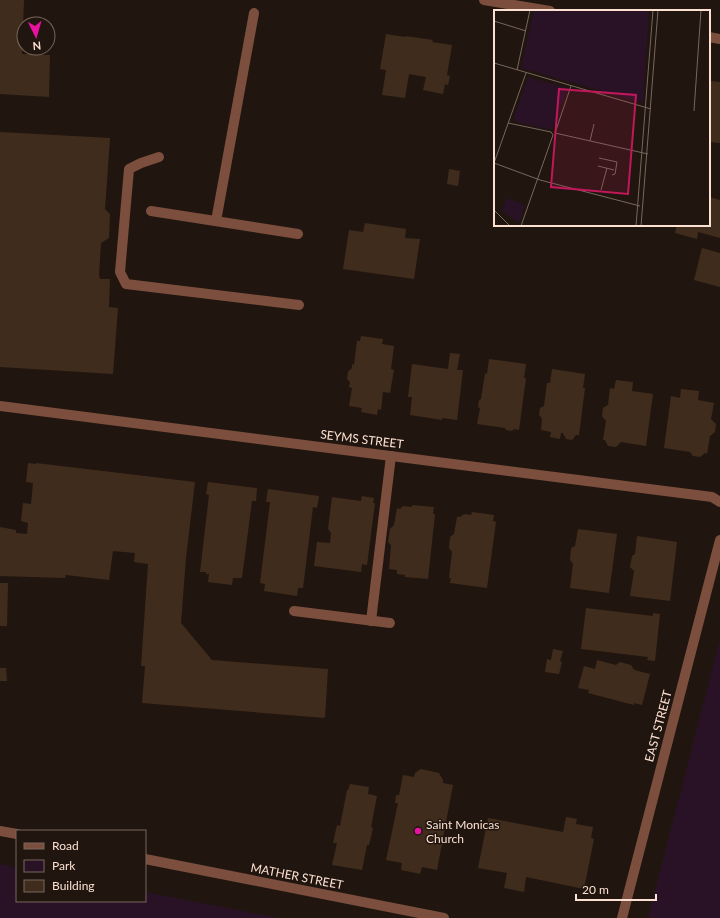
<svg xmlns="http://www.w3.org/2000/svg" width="720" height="918" font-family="Lato,sans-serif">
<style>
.green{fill:#291225}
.building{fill:#402c1c}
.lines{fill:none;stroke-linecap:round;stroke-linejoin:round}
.minor{stroke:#7c4e3d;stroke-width:10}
.poi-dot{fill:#e811a0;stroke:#20160f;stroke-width:1.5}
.labels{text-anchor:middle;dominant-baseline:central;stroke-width:3;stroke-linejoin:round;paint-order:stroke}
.street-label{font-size:12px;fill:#fce0d1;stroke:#20160f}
.poi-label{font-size:12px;fill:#fce0d1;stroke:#20160f;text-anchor:start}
.inset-road{fill:none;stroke:#78675d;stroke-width:1}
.view{fill:#c2185b;fill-opacity:0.15;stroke:#c2185b;stroke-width:2}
.inset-edge{fill:none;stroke:#fce0d1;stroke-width:2}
</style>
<rect width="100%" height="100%" fill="#20160f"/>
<g class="green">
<path d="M 720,639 L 720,918 L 648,918 Z"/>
<path d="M 0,864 L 17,868 L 17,901 L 145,901 L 145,892 L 279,918 L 0,918 Z"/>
</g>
<g class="building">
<path d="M 0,0 L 24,0 L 22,54 L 50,55 L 49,97 L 0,94 Z"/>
<path d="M 386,34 L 405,37 L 405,36 L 433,40 L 432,42 L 452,45 L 447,75 L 450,76 L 448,85 L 445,84 L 443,94 L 423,90 L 426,77 L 409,74 L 405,98 L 382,95 L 386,70 L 380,69 Z"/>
<path d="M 711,81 L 720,82 L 720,143 L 709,142 L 709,92 Z"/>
<path d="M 0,132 L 110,138 L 105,209 L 110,214 L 109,238 L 101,243 L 99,275 L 100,279 L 110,279 L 109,307 L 118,308 L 113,374 L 0,367 Z"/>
<path d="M 449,169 L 460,171 L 458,186 L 447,184 Z"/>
<path d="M 709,197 L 720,200 L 720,238 L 698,232 L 697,239 L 675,233 L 677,225 L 709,225 Z"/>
<path d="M 365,223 L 406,229 L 405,238 L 420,239 L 414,279 L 343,269 L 349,230 L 363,232 Z"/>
<path d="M 702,248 L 720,253 L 720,287 L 694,280 Z"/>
<path d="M 361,336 L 383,339 L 382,344 L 394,346 L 391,369 L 394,370 L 390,393 L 383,392 L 381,410 L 378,409 L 377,415 L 361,412 L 362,408 L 349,406 L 352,388 L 349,387 L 350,382 L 347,379 L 348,372 L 352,368 L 352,364 L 354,365 L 357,341 L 360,341 Z"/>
<path d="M 450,353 L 460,354 L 457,370 L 463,370 L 457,420 L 442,418 L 442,420 L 410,415 L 412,397 L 408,397 L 412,364 L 448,369 Z"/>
<path d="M 489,359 L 526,364 L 524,378 L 526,378 L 519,430 L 514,429 L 512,431 L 506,430 L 505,428 L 477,424 L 480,408 L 478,407 L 479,400 L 481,399 L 485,373 L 487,374 Z"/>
<path d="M 552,369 L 585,374 L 583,388 L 585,388 L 579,435 L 576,435 L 572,440 L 566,439 L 563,433 L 561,433 L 560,439 L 550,437 L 551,432 L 541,430 L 542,418 L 539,415 L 540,408 L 544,406 L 547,383 L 550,383 Z"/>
<path d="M 616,380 L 633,382 L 632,391 L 653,394 L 646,446 L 621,442 L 616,447 L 608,446 L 605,440 L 603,440 L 606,421 L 602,416 L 603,408 L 608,405 L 610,388 L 614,389 Z"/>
<path d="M 681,389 L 699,391 L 698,400 L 714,403 L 711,419 L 716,424 L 715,432 L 710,436 L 707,454 L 705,453 L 700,457 L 693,456 L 690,452 L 664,448 L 671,396 L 680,398 Z"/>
<path d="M 28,463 L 36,464 L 36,463 L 195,482 L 186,558 L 181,623 L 212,660 L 328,669 L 325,718 L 142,703 L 145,666 L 141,666 L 148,564 L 134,562 L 135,553 L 113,551 L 109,580 L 66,575 L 65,578 L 0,576 L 0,527 L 16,530 L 16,533 L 27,534 L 28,523 L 21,521 L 23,503 L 31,504 L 33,483 L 26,482 Z"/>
<path d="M 208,482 L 257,488 L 256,501 L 252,501 L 242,578 L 233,578 L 232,585 L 208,582 L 209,574 L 206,574 L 206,572 L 200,572 L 209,495 L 206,494 Z"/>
<path d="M 268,489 L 319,496 L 317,508 L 313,507 L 303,588 L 298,588 L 297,596 L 264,591 L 265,584 L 260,583 L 270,502 L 266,502 Z"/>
<path d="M 362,496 L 374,498 L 373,503 L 375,503 L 367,565 L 362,564 L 361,572 L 314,566 L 317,542 L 330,543 L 331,533 L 328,529 L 332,497 L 361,501 Z"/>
<path d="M 412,505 L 434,507 L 433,514 L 435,514 L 428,579 L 405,577 L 405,575 L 397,574 L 397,570 L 389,569 L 391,545 L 388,542 L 390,529 L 394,525 L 397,508 L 400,509 L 403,506 L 412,507 Z"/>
<path d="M 472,512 L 494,515 L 493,521 L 496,522 L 487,588 L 450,583 L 451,578 L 449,578 L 452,552 L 449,548 L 450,537 L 454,534 L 457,517 L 460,517 L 464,514 L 471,515 Z"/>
<path d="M 578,529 L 617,534 L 609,593 L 570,588 L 573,564 L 570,560 L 571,548 L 575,546 Z"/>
<path d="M 637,536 L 677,542 L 670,601 L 630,596 L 634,571 L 630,567 L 632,556 L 635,554 Z"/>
<path d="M 0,583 L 8,583 L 7,626 L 0,626 Z"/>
<path d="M 586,608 L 653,616 L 653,613 L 660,614 L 655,661 L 647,660 L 648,657 L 581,649 Z"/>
<path d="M 553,649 L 563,651 L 560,661 L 562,662 L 559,674 L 545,672 L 547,659 L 551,660 Z"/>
<path d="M 597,660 L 616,665 L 620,662 L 631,665 L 634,670 L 650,674 L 642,705 L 634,703 L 634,705 L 588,693 L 589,690 L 578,688 L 584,666 L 595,669 Z"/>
<path d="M 0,668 L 6,668 L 7,681 L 0,681 Z"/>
<path d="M 421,769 L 439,773 L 443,780 L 443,783 L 453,785 L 437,870 L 422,867 L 420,874 L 401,870 L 402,863 L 386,860 L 398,803 L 395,803 L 396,795 L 399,795 L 403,775 L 414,777 L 415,773 Z"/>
<path d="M 350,784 L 369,787 L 368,794 L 377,796 L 371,827 L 373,828 L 369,845 L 367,845 L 362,870 L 332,865 L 337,843 L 333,843 L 337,825 L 340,826 L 347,790 L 348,790 Z"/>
<path d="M 566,817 L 577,819 L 576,824 L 593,827 L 591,838 L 594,839 L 584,889 L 526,877 L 524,892 L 504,888 L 507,873 L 478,868 L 488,818 L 563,832 Z"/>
</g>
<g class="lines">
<g class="minor">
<path d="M 484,0 L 550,11"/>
<path d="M 709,37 L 720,39"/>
<path d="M 159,157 L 141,163 L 129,169 L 120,272 L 126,284 L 299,305"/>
<path d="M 151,211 L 298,234"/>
<path d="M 216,221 L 254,13"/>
<path d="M 0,406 L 712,497 L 720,502"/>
<path d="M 294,611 L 390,623"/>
<path d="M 371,621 L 391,456"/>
<path d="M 0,831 L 17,834"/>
<path d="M 145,859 L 444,918"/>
<path d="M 622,918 L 720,540"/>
</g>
</g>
<circle class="poi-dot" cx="418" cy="831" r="4"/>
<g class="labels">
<g class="street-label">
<text transform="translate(362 439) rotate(7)">SEYMS STREET</text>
<text transform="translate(658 726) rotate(-75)">EAST STREET</text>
<text transform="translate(297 876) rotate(11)">MATHER STREET</text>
</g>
<g class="poi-label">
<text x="426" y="824">Saint Monicas<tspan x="426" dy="14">Church</tspan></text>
</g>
</g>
<g transform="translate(494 10)">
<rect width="216" height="216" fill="#20160f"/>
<path d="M 40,0 L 155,0 L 149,93 L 27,58 ZM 34,67 L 73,78 L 58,120 L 22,112 L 20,107 ZM 12,188 L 31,195 L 25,213 L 8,201 Z" fill="#291225"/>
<path class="inset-road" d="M 0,11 L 32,21M 0,53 L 157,99M 23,60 L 36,0M 77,76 L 61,123 L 154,144M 200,101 L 207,0M 14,113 L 57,122 L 59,125 L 27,216M 96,131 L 100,114M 105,148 L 123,152 L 121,164 L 118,165M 0,153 L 46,170 L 146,196M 0,153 L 32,63M 104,156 L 120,160M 107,180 L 113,158M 0,200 L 16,216M 142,216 L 159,0M 147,216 L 164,0"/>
<path class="view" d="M 65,79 L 142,85 L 134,184 L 57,177 Z"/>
<rect width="216" height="216" class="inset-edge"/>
</g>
<rect x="16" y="830" width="130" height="72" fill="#20160f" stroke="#78675d"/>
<rect x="24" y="843" width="20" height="6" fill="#7c4e3d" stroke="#78675d"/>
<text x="52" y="850" font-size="12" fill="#fce0d1">Road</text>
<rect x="24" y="860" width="20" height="12" fill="#291225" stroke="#78675d"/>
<text x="52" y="870" font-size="12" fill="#fce0d1">Park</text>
<rect x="24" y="880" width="20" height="12" fill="#402c1c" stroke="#78675d"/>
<text x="52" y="890" font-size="12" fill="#fce0d1">Building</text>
<g transform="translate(36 36) rotate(175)"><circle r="19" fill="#20160f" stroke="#78675d"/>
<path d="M0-3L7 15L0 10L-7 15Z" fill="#e811a0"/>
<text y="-6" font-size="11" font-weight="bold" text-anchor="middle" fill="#fce0d1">N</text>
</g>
<path d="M576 894v6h80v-6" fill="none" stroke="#fce0d1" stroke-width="2"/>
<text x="582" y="894" font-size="12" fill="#fce0d1" stroke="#20160f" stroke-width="3" paint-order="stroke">20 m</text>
</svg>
